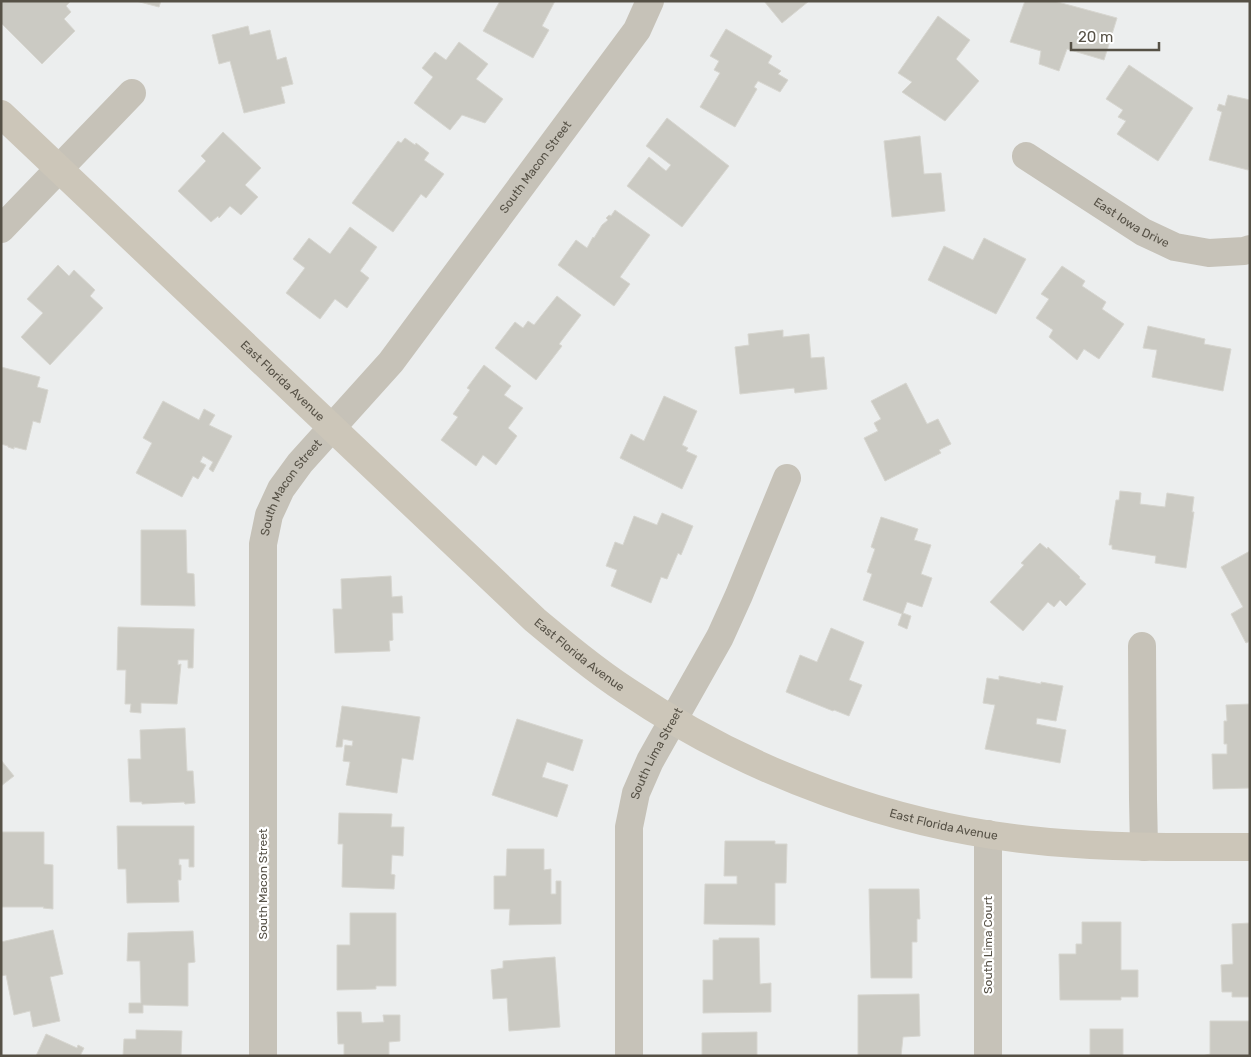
<svg xmlns="http://www.w3.org/2000/svg" width="1251" height="1057" font-family="Rubik,sans-serif">
<style>
.building{fill:#cbcac3;stroke:#d7d6d0}
.lines{fill:none;stroke-linecap:round;stroke-linejoin:round}
.street{stroke:#c6c2b8;stroke-width:28}
.secondary{stroke:#ccc6b9;stroke-width:28}
.labels{text-anchor:middle;dominant-baseline:central;stroke-width:4.5;stroke-linejoin:round;paint-order:stroke}
.street-label{font-size:12px;fill:#565146;stroke:#fff}
</style>
<rect width="100%" height="100%" fill="#eceeee"/>
<g class="building">
<path d="M 1,1 L 71,1 L 66,6 L 71,12 L 64,19 L 75,31 L 42,64 L 1,23 Z"/>
<path d="M 136,1 L 161,1 L 159,7 Z"/>
<path d="M 500,1 L 555,1 L 542,26 L 549,30 L 533,58 L 483,31 Z"/>
<path d="M 764,1 L 809,1 L 782,23 Z"/>
<path d="M 1025,1 L 1054,1 L 1117,18 L 1104,60 L 1067,49 L 1059,71 L 1039,64 L 1041,51 L 1010,42 Z"/>
<path d="M 938,16 L 970,40 L 956,59 L 979,81 L 945,121 L 902,92 L 912,82 L 898,73 Z"/>
<path d="M 248,26 L 250,35 L 270,30 L 277,60 L 286,57 L 293,84 L 281,87 L 285,103 L 244,113 L 230,61 L 219,64 L 212,35 Z"/>
<path d="M 726,29 L 772,56 L 768,63 L 781,71 L 778,74 L 788,80 L 780,92 L 758,81 L 754,87 L 757,89 L 735,127 L 700,107 L 720,73 L 714,70 L 719,61 L 710,56 Z"/>
<path d="M 459,42 L 488,64 L 476,79 L 503,99 L 485,123 L 462,115 L 450,130 L 414,103 L 433,77 L 422,68 L 435,52 L 446,60 Z"/>
<path d="M 1129,65 L 1193,108 L 1158,161 L 1117,134 L 1126,121 L 1118,117 L 1123,110 L 1106,99 Z"/>
<path d="M 1228,95 L 1250,100 L 1250,164 L 1248,170 L 1209,160 L 1222,112 L 1217,110 L 1219,104 L 1225,106 Z"/>
<path d="M 667,118 L 729,166 L 682,227 L 627,186 L 649,157 L 666,171 L 671,165 L 646,146 Z"/>
<path d="M 223,132 L 261,168 L 245,185 L 258,197 L 241,215 L 230,206 L 219,218 L 218,216 L 211,222 L 178,191 L 206,161 L 201,156 Z"/>
<path d="M 920,136 L 924,174 L 941,173 L 945,211 L 892,217 L 884,141 Z"/>
<path d="M 405,138 L 415,145 L 416,143 L 429,153 L 424,160 L 444,174 L 426,198 L 421,194 L 393,232 L 352,203 L 398,141 L 401,143 Z"/>
<path d="M 615,210 L 650,235 L 620,277 L 630,284 L 614,306 L 558,265 L 576,240 L 587,248 L 593,237 L 594,238 L 602,225 L 608,220 L 606,218 L 609,215 L 611,216 Z"/>
<path d="M 350,227 L 377,247 L 360,271 L 369,278 L 347,308 L 335,299 L 320,319 L 286,293 L 305,268 L 293,259 L 309,238 L 330,254 Z"/>
<path d="M 984,238 L 1026,259 L 996,314 L 928,280 L 944,246 L 973,260 Z"/>
<path d="M 58,265 L 69,276 L 74,270 L 95,290 L 90,296 L 103,308 L 50,365 L 21,337 L 43,313 L 27,299 Z"/>
<path d="M 1062,266 L 1085,281 L 1082,286 L 1106,302 L 1102,309 L 1124,324 L 1099,359 L 1084,349 L 1077,360 L 1049,337 L 1053,330 L 1036,318 L 1049,299 L 1041,294 Z"/>
<path d="M 557,296 L 581,315 L 559,344 L 562,346 L 536,380 L 495,348 L 515,322 L 523,328 L 528,321 L 534,325 Z"/>
<path d="M 1148,326 L 1205,339 L 1204,344 L 1231,349 L 1223,391 L 1152,377 L 1157,350 L 1143,348 Z"/>
<path d="M 783,330 L 783,337 L 809,334 L 811,358 L 824,357 L 827,389 L 795,393 L 794,388 L 740,394 L 735,347 L 749,345 L 748,334 Z"/>
<path d="M 484,365 L 511,386 L 504,395 L 523,408 L 508,428 L 517,436 L 496,465 L 483,455 L 476,466 L 441,440 L 458,417 L 453,414 L 470,390 L 467,388 Z"/>
<path d="M 1,367 L 40,377 L 37,387 L 48,390 L 40,423 L 33,421 L 26,450 L 14,447 L 14,449 L 8,447 L 8,446 L 1,444 Z"/>
<path d="M 906,383 L 927,424 L 938,419 L 951,444 L 939,450 L 941,453 L 885,481 L 864,438 L 878,431 L 874,423 L 881,419 L 871,401 Z"/>
<path d="M 664,396 L 697,411 L 682,445 L 688,448 L 686,451 L 697,456 L 682,489 L 620,458 L 631,434 L 644,441 Z"/>
<path d="M 163,401 L 199,420 L 204,409 L 215,415 L 209,425 L 232,436 L 213,472 L 209,469 L 213,462 L 203,456 L 200,462 L 206,465 L 198,479 L 193,476 L 182,497 L 136,473 L 152,443 L 143,438 Z"/>
<path d="M 1120,491 L 1141,493 L 1140,504 L 1165,507 L 1167,493 L 1194,497 L 1192,512 L 1194,512 L 1186,568 L 1155,563 L 1156,556 L 1112,549 L 1112,545 L 1109,545 L 1116,500 L 1119,500 Z"/>
<path d="M 662,513 L 693,526 L 681,555 L 678,553 L 667,579 L 661,577 L 651,603 L 611,586 L 617,570 L 606,566 L 615,542 L 623,545 L 634,516 L 657,525 Z"/>
<path d="M 881,517 L 918,529 L 914,540 L 931,545 L 921,574 L 932,578 L 922,607 L 907,602 L 903,613 L 911,616 L 907,629 L 898,625 L 902,614 L 863,600 L 872,574 L 867,572 L 875,549 L 871,547 Z"/>
<path d="M 141,530 L 186,530 L 187,573 L 194,574 L 195,606 L 141,605 Z"/>
<path d="M 1040,543 L 1047,549 L 1048,547 L 1080,577 L 1079,578 L 1086,584 L 1066,606 L 1060,600 L 1054,607 L 1048,602 L 1023,631 L 990,602 L 1024,565 L 1021,563 Z"/>
<path d="M 1250,551 L 1250,641 L 1246,643 L 1231,614 L 1243,607 L 1221,567 Z"/>
<path d="M 391,576 L 392,597 L 402,596 L 403,613 L 392,613 L 393,640 L 389,641 L 390,651 L 335,653 L 333,609 L 342,609 L 341,579 Z"/>
<path d="M 118,627 L 194,629 L 193,668 L 188,668 L 188,660 L 178,660 L 178,665 L 181,664 L 177,704 L 141,703 L 141,713 L 130,712 L 131,704 L 125,704 L 126,670 L 117,670 Z"/>
<path d="M 831,628 L 864,642 L 849,680 L 862,685 L 849,716 L 834,710 L 833,711 L 786,692 L 800,655 L 817,662 Z"/>
<path d="M 999,676 L 1041,684 L 1041,682 L 1063,686 L 1056,721 L 1037,718 L 1036,724 L 1066,730 L 1060,763 L 985,749 L 995,705 L 983,703 L 987,678 L 999,680 Z"/>
<path d="M 1250,704 L 1250,788 L 1213,789 L 1212,754 L 1227,754 L 1227,744 L 1224,744 L 1224,721 L 1227,721 L 1226,705 Z"/>
<path d="M 342,706 L 420,717 L 413,760 L 402,758 L 397,793 L 346,785 L 350,762 L 343,761 L 345,745 L 352,746 L 353,741 L 343,739 L 342,747 L 336,747 Z"/>
<path d="M 517,719 L 583,740 L 573,771 L 547,762 L 542,777 L 568,785 L 557,817 L 492,795 Z"/>
<path d="M 185,728 L 187,771 L 193,771 L 195,803 L 185,804 L 184,802 L 142,804 L 142,802 L 130,802 L 128,759 L 141,759 L 140,730 Z"/>
<path d="M 1,760 L 14,776 L 1,786 Z"/>
<path d="M 339,813 L 392,814 L 391,827 L 404,827 L 403,856 L 392,855 L 391,874 L 395,875 L 394,889 L 342,887 L 343,844 L 338,844 Z"/>
<path d="M 117,826 L 194,826 L 194,867 L 189,867 L 189,859 L 179,859 L 179,865 L 181,865 L 181,880 L 178,880 L 179,902 L 127,903 L 126,869 L 118,869 Z"/>
<path d="M 1,832 L 44,832 L 44,864 L 53,865 L 53,909 L 43,908 L 44,907 L 1,907 Z"/>
<path d="M 725,841 L 775,841 L 775,844 L 787,844 L 786,883 L 775,883 L 775,925 L 704,924 L 705,884 L 737,884 L 737,876 L 724,876 Z"/>
<path d="M 507,849 L 544,849 L 544,870 L 551,869 L 551,894 L 556,894 L 556,881 L 561,881 L 561,924 L 509,925 L 510,909 L 494,909 L 494,876 L 506,876 Z"/>
<path d="M 869,889 L 919,889 L 920,919 L 917,919 L 917,942 L 912,942 L 912,978 L 871,978 Z"/>
<path d="M 350,913 L 396,913 L 396,986 L 376,986 L 376,989 L 337,990 L 337,945 L 350,945 Z"/>
<path d="M 1082,922 L 1121,922 L 1121,970 L 1138,970 L 1138,997 L 1121,997 L 1121,1000 L 1060,1000 L 1059,954 L 1076,954 L 1076,944 L 1082,944 Z"/>
<path d="M 1250,923 L 1250,997 L 1232,997 L 1232,992 L 1222,992 L 1221,965 L 1233,964 L 1232,924 Z"/>
<path d="M 53,930 L 63,974 L 50,977 L 60,1021 L 33,1027 L 30,1011 L 14,1015 L 6,975 L 1,976 L 1,942 Z"/>
<path d="M 193,931 L 195,962 L 188,963 L 188,1006 L 143,1005 L 143,1013 L 129,1013 L 129,1003 L 141,1003 L 140,961 L 127,961 L 128,933 Z"/>
<path d="M 719,938 L 759,938 L 760,984 L 771,983 L 771,1012 L 703,1013 L 703,980 L 713,980 L 713,940 L 719,940 Z"/>
<path d="M 555,957 L 560,1027 L 509,1031 L 507,998 L 493,999 L 491,970 L 503,968 L 503,961 Z"/>
<path d="M 919,994 L 920,1036 L 903,1037 L 901,1056 L 858,1056 L 858,995 Z"/>
<path d="M 337,1012 L 361,1012 L 362,1023 L 384,1022 L 383,1015 L 400,1015 L 400,1041 L 389,1042 L 389,1056 L 344,1056 L 344,1044 L 338,1044 Z"/>
<path d="M 1210,1021 L 1250,1021 L 1250,1056 L 1202,1056 L 1210,1054 Z"/>
<rect x="1090" y="1029" width="33" height="27"/>
<path d="M 136,1030 L 182,1031 L 181,1056 L 123,1056 L 124,1039 L 136,1039 Z"/>
<path d="M 757,1032 L 757,1056 L 702,1056 L 702,1033 Z"/>
<path d="M 46,1034 L 77,1048 L 78,1045 L 84,1048 L 80,1056 L 36,1056 Z"/>
</g>
<g class="lines">
<g class="street">
<path id="s1" d="M 1026,156 L 1143,232 L 1175,247 L 1209,253 L 1244,251 L 1250,249"/>
<path d="M 1,229 L 132,93"/>
<path d="M 1142,646 L 1143,799 L 1144,847"/>
<path d="M 988,834 L 988,1056"/>
<path id="s2" d="M 263,1056 L 263,544 L 269,515 L 281,489 L 300,463 L 391,362 L 637,30 L 650,1"/>
<path id="s3" d="M 629,1056 L 629,827 L 636,793 L 650,761 L 720,637 L 739,595 L 787,478"/>
</g>
<path class="secondary" id="s4" d="M 1,114 L 535,620 C 565,645 595,670 627,691 C 751,775 900,829 1049,842 C 1116,848 1183,847 1250,847"/>
</g>
<g class="labels">
<g class="street-label">
<text stroke="none"><textPath href="#s2" startOffset="981">South Macon Street</textPath></text>
<text stroke="none"><textPath href="#s1" startOffset="125">East Iowa Drive</textPath></text>
<text stroke="none"><textPath href="#s4" startOffset="388">East Florida Avenue</textPath></text>
<text stroke="none"><textPath href="#s2" startOffset="576">South Macon Street</textPath></text>
<text stroke="none"><textPath href="#s4" startOffset="792">East Florida Avenue</textPath></text>
<text stroke="none"><textPath href="#s3" startOffset="308">South Lima Street</textPath></text>
<text stroke="none"><textPath href="#s4" startOffset="1198">East Florida Avenue</textPath></text>
<text transform="translate(263 884) rotate(-90)">South Macon Street</text>
<text transform="translate(988 945) rotate(-90)">South Lima Court</text>
</g>
</g>
<rect width="1251" height="1057" fill="none" stroke="#565146" stroke-width="5"/>
<path d="M1071 42v8h88v-8" fill="none" stroke="#565146" stroke-width="2.5"/>
<text x="1078" y="42" font-size="15" fill="#565146" stroke="#ffffff" stroke-width="4" paint-order="stroke">20 m</text>
</svg>
